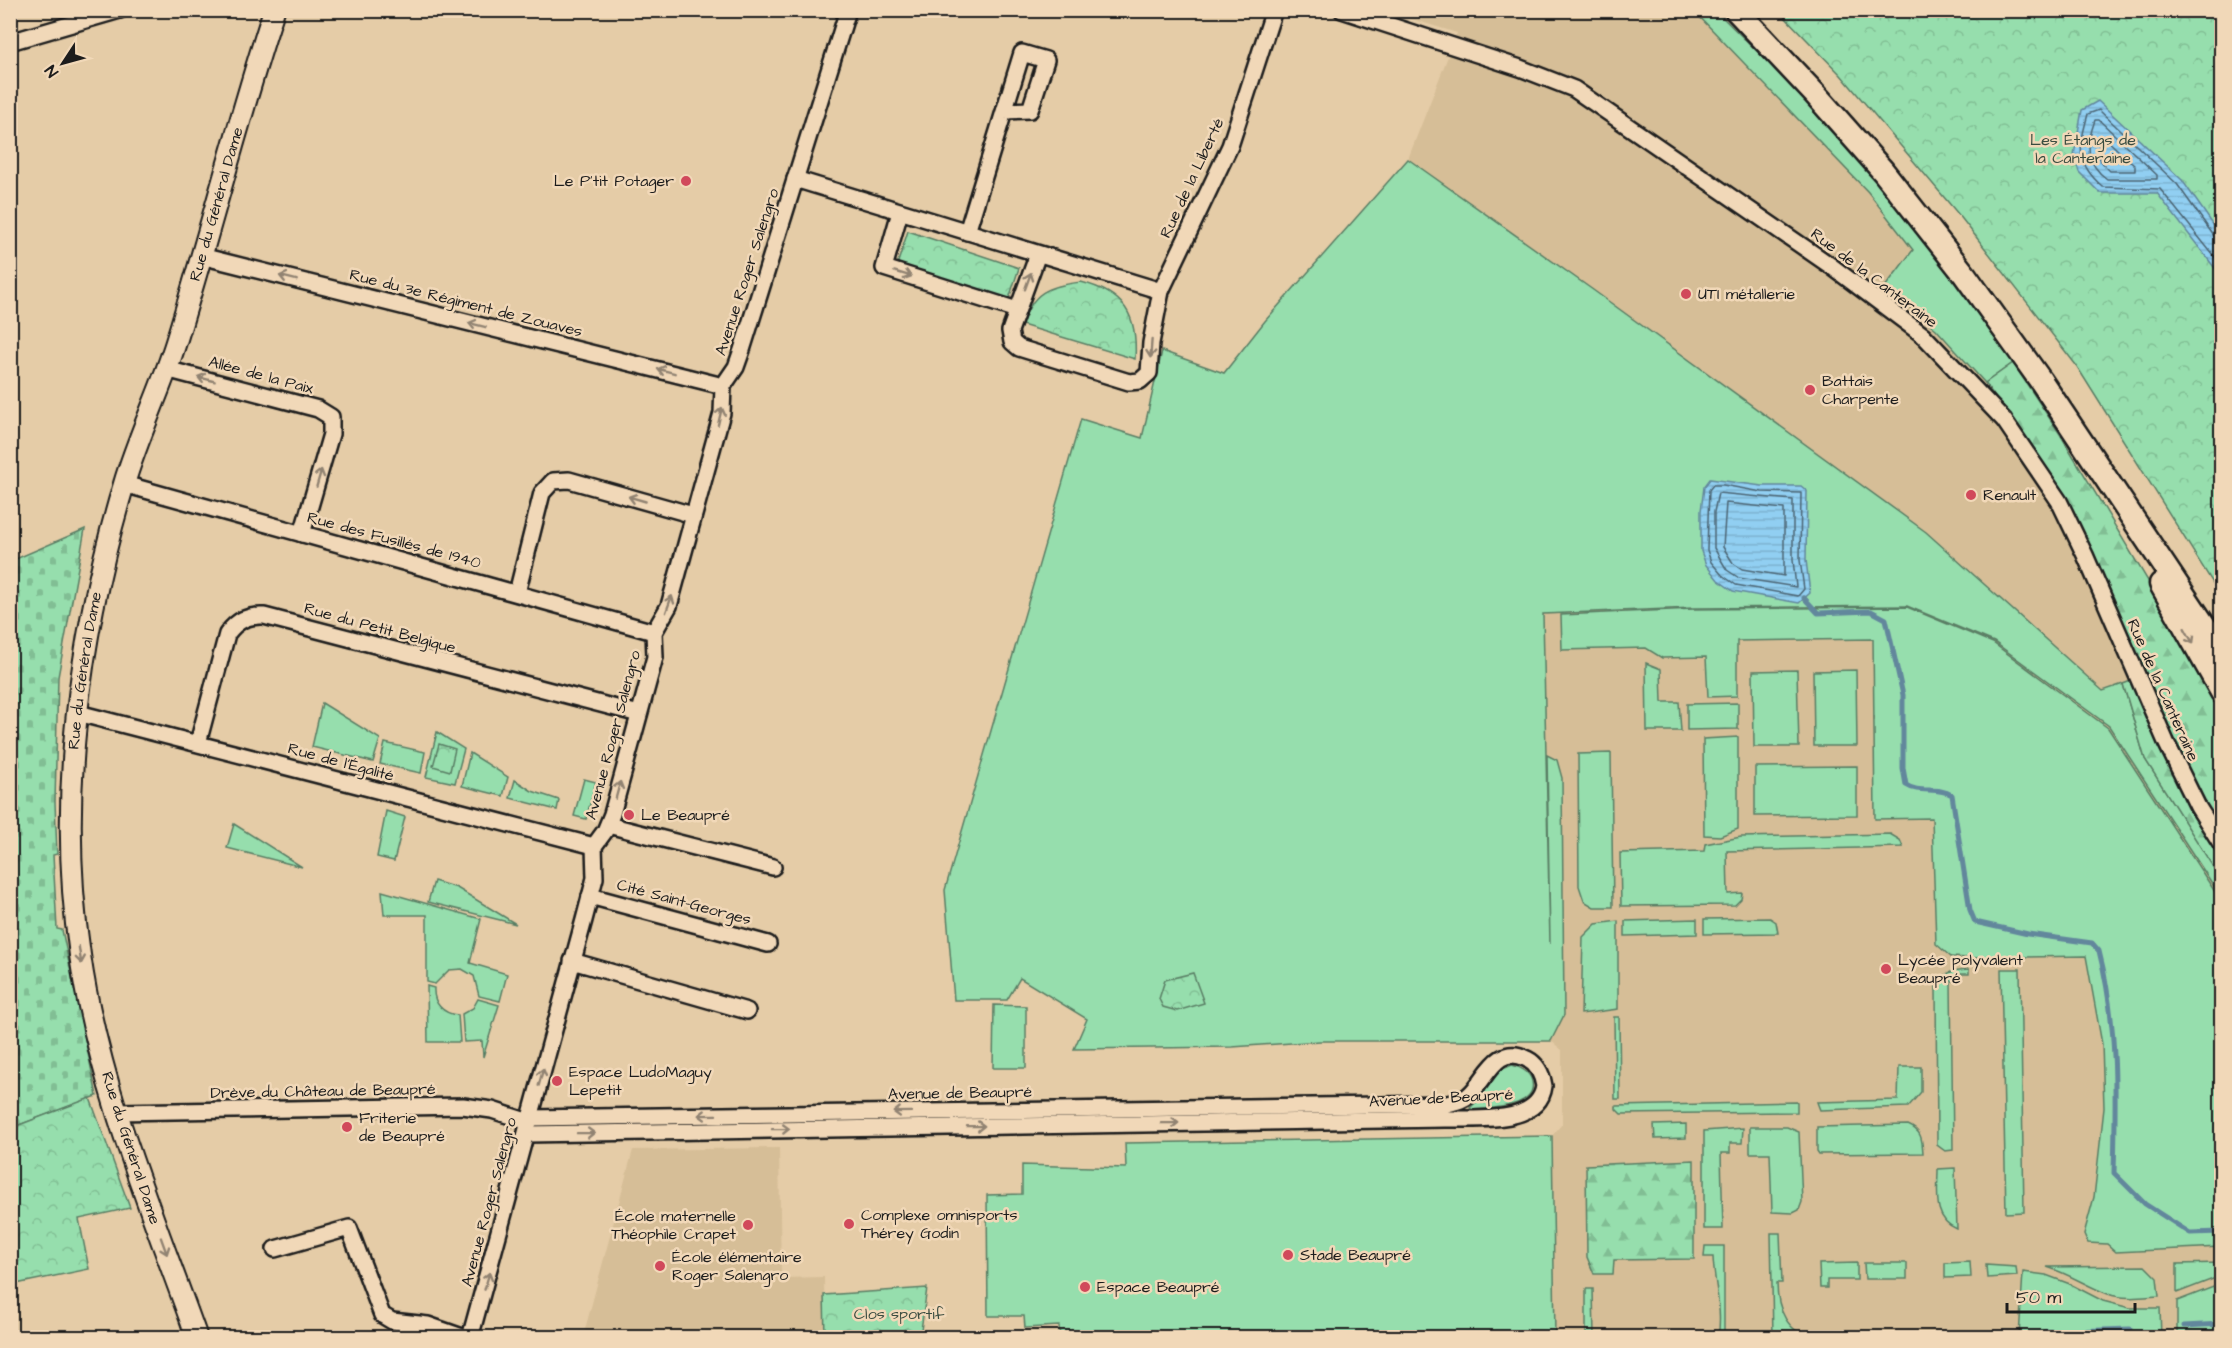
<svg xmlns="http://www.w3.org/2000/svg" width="2232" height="1348" font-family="'Architects Daughter',sans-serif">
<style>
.built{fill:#d6be97}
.grass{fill:#96dead;stroke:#597d64;stroke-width:1.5}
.forest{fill:url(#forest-firs);stroke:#597d64;stroke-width:1.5}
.cemetery{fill:url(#cemetery-stones);stroke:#597d64;stroke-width:1.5}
.park{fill:url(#park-crowns);stroke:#597d64;stroke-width:1.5}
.water{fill:url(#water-rules);stroke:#62879c;stroke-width:1.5}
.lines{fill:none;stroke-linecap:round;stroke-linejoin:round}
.shore{stroke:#4b6472;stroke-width:1.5}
.stream{stroke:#62879c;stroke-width:5}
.minor-casing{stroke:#1c1c1c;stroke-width:20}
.tertiary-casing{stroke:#1c1c1c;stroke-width:24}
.secondary-casing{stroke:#1c1c1c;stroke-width:27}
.minor{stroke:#f1d8b8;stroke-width:15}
.tertiary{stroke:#f1d8b8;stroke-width:20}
.secondary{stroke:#f1d8b8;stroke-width:22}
.oneway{stroke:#918372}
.poi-dot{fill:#d1495b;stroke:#f1d8b8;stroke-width:2}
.labels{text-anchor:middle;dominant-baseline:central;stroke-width:5;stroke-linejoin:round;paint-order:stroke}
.park-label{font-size:16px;fill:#3a4c40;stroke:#f1d8b8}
.street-label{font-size:16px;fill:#1c1c1c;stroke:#f1d8b8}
.poi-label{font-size:16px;fill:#1c1c1c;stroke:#f1d8b8;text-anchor:start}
</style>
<defs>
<pattern id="forest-firs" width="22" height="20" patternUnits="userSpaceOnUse" patternTransform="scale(1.5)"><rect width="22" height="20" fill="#96dead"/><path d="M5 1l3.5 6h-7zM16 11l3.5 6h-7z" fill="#81be94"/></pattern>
<pattern id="cemetery-stones" width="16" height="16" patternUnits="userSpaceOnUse" patternTransform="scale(1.5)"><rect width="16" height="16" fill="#96dead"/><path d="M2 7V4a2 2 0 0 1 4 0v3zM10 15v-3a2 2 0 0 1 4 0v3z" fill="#81be94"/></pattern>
<pattern id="park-crowns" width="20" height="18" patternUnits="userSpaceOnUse" patternTransform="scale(1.5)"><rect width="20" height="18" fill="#96dead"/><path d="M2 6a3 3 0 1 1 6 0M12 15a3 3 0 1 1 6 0" fill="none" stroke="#81be94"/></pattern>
<pattern id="water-rules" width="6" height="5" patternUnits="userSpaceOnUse" patternTransform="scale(1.5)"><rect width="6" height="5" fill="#91cff2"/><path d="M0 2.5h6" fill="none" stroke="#7cb1cf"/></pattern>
</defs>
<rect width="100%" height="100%" fill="#e5cca7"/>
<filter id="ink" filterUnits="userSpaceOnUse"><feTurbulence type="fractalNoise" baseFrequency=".0167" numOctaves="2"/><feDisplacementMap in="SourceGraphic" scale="12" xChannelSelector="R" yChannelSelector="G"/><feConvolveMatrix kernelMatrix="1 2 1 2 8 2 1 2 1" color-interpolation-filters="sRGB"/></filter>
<g filter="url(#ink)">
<g class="built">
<path d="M 1386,11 L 1694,11 L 1869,192 L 1913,250 L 1885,287 L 1935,329 L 1986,385 L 2062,491 L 2146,676 L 2103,691 L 1926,532 L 1593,290 L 1408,159 L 1457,33 Z"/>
<path d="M 1907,606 L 1994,642 L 2109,726 L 2221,897 L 2221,1337 L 1555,1337 L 1552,1136 L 1562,1124 L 1562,1050 L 1551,1041 L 1543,614 L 1694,608 Z"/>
<path d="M 779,1148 L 781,1278 L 824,1277 L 825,1337 L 583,1337 L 633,1150 Z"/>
</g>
<g class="grass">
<path d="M 1694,11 L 1716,11 L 1820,113 L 1906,216 L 2013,363 L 1985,383 L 1936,329 L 1885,287 L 1913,250 L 1868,192 Z"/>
<path d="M 1408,159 L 1593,290 L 1926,532 L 2103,691 L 2123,684 L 2145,759 L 2215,869 L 2222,868 L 2221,897 L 2109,726 L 1994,642 L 1907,606 L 1694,608 L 1543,614 L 1550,944 L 1547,755 L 1557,760 L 1562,778 L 1564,1015 L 1551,1041 L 1320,1041 L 1232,1047 L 1074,1049 L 1087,1019 L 1020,978 L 1007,1000 L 954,1000 L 945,890 L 1081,419 L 1142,438 L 1162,351 L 1224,373 L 1265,321 Z"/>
<path d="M 1907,607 L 1993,643 L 2108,728 L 2221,901 L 2221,1247 L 2116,1252 L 2107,1244 L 2088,1243 L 2084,1234 L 2094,1197 L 2104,1108 L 2102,1044 L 2086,956 L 1968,958 L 1951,957 L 1936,944 L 1932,818 L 1875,819 L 1873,639 L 1737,641 L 1737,696 L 1708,697 L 1706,657 L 1662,658 L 1646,648 L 1562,650 L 1561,615 L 1694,609 Z"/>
<path d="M 1646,663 L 1661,669 L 1662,702 L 1679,702 L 1681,731 L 1647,731 Z"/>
<path d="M 1797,670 L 1799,747 L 1754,747 L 1753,671 Z"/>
<path d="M 1856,670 L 1857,746 L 1814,746 L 1813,671 Z"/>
<path d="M 322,703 L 380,739 L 373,762 L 312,747 Z"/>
<path d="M 1738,703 L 1738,729 L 1687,730 L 1687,704 Z"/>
<path d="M 437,732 L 464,749 L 455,783 L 426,777 Z"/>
<path d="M 1738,737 L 1738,829 L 1720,836 L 1704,835 L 1703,739 Z"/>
<path d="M 385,743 L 425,752 L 421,773 L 380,764 Z"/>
<path d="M 470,753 L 508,777 L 503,796 L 462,786 Z"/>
<path d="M 1611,753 L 1613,907 L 1594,907 L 1584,901 L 1579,886 L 1578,754 Z"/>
<path d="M 1857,766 L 1857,815 L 1755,816 L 1755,767 Z"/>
<path d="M 584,779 L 596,782 L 586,819 L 574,816 Z"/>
<path d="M 515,780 L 532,791 L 559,800 L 557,810 L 510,798 Z"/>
<path d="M 386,811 L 405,817 L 394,861 L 377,857 Z"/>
<path d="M 234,824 L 302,867 L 227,848 Z"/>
<path d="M 1890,834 L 1900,840 L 1903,847 L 1727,851 L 1728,894 L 1742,893 L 1741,899 L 1735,905 L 1621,906 L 1620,853 L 1704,851 L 1705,844 L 1741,837 Z"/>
<path d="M 434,881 L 457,888 L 516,924 L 428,902 Z"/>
<path d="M 382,891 L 481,919 L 470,963 L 507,974 L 500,1001 L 479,996 L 474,976 L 462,969 L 449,970 L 435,984 L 427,982 L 427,915 L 384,915 Z"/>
<path d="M 1770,918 L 1776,922 L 1778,933 L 1704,934 L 1704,919 Z"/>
<path d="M 1697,919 L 1697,934 L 1625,936 L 1625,921 Z"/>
<path d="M 1618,921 L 1618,1009 L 1581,1014 L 1583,937 L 1596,924 Z"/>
<path d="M 1969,969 L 1969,974 L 1959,974 L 1958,981 L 1951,981 L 1953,1150 L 1945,1151 L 1937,1145 L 1936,985 C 1944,972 1954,970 1969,969 Z"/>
<path d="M 2001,969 L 2020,969 L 2024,1212 L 2006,1213 Z"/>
<path d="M 427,986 L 434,988 C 433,1003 443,1014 458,1015 L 460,1042 L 428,1042 Z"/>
<path d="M 478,999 L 499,1005 L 483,1057 L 482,1041 L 464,1042 L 462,1014 L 473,1008 Z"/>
<path d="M 994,1005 L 1026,1006 L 1026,1068 L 993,1068 Z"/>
<path d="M 1614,1017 L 1619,1017 L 1620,1099 L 1615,1099 Z"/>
<path d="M 1512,1065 C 1520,1067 1527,1070 1531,1078 C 1542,1108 1490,1108 1473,1110 L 1470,1108 L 1482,1096 L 1496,1072 Z"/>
<path d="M 1899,1067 L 1921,1067 L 1921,1092 L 1908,1107 L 1820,1110 L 1817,1102 L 1898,1100 Z"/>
<path d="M 1797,1102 L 1797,1112 L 1621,1114 L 1616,1109 L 1616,1106 Z"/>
<path d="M 1686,1124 L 1686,1138 L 1655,1139 L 1654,1125 Z"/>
<path d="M 1908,1125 C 1922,1131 1922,1139 1923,1153 L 1819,1154 L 1817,1151 L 1817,1127 Z"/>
<path d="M 1750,1127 L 1787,1127 L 1799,1132 L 1802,1202 L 1799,1210 L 1793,1213 L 1772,1212 L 1770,1153 L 1750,1153 Z"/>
<path d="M 1743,1128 L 1742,1143 L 1730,1143 L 1730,1153 L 1721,1153 L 1723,1229 L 1704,1229 L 1704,1131 Z"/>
<path d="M 1552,1136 L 1555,1337 L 1060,1338 L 1059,1326 L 1025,1328 L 1024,1316 L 988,1316 L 987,1195 L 1022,1194 L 1022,1165 L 1126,1168 L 1125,1143 Z"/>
<path d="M 1955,1168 L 1957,1229 C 1932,1219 1938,1192 1938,1169 Z"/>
<path d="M 1771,1233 L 1780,1233 L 1782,1283 L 1777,1283 C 1777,1308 1787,1335 1815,1337 L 1773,1337 Z"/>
<path d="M 1705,1246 L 1724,1246 L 1724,1337 L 1718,1337 C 1723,1310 1714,1284 1713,1257 L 1704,1257 Z"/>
<path d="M 1970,1262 L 1971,1277 L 1945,1278 L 1945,1263 Z"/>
<path d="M 1857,1263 L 1857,1280 L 1827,1280 L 1827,1288 L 1820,1288 L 1819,1264 Z"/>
<path d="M 1864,1263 L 1907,1263 L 1907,1279 L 1865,1279 Z"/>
<path d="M 2221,1263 L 2221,1276 L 2177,1293 L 2177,1264 Z"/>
<path d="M 1986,1265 L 2016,1267 L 2017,1276 L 1987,1278 Z"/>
<path d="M 2145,1266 L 2157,1278 L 2159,1296 C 2143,1297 2124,1300 2108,1294 C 2086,1286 2070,1274 2047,1267 Z"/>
<path d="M 2023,1272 L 2046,1275 L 2070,1284 L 2103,1301 L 2130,1308 L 2160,1308 L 2161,1337 L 2002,1337 L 2019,1337 Z"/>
<path d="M 2221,1284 L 2221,1337 L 2177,1337 L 2177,1301 Z"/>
<path d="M 1586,1289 L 1593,1289 L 1594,1337 L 1586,1337 Z"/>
</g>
<g class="forest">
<path d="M 2013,363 L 2060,434 L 2221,703 L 2221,868 L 2215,870 L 2145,759 L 2123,684 L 2146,675 L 2062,491 L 1985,383 Z"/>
<path d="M 1694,1160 L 1694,1259 L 1614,1260 L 1613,1274 L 1594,1274 L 1587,1257 L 1586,1165 Z"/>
</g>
<path class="cemetery" d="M 85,529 L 58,677 L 55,802 L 57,854 L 53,855 L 57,929 L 62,930 L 97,1096 L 11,1128 L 11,561 Z"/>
<g class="park">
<path d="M 1779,11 L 2221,11 L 2221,596 L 2076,365 L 1959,215 L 1841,75 Z"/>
<path d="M 908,231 L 1019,268 L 1008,302 L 897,265 Z"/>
<path d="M 1081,282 C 1124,293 1138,314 1135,359 L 1022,325 C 1032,292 1048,286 1081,282 Z"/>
<path d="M 439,744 L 455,749 L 450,771 L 433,766 Z"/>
<path d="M 1193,973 L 1204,1003 L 1177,1011 L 1163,1007 L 1159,999 L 1165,980 Z"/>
<path d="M 90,1098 L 130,1208 L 79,1219 L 89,1269 L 11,1285 L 11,1128 Z"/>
<path d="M 927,1288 L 920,1337 L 825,1337 L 824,1295 Z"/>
</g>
<g class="water">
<path d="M 2098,101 L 2182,180 L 2221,236 L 2221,276 L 2157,193 L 2100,193 L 2079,172 L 2074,155 L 2082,110 Z"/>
<path d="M 1710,479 L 1762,486 L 1801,486 L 1807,491 L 1806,560 L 1810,593 L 1799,603 L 1733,591 L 1718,580 L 1706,565 L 1701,551 L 1701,511 L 1704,487 Z"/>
</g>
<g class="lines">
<g class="shore">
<path d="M 2095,120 L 2099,120 L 2157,175 L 2157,179 L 2107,179 C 2085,163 2086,145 2095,120 Z"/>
<path d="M 2101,138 L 2105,138 L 2135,166 L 2135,171 L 2110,171 C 2098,160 2096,154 2101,138 Z"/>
<path d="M 2222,238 L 2214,236 L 2177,184 L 2099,110 L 2088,114 C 2079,147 2075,163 2103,187 L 2160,189 L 2222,266"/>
<path d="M 1723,485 L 1762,492 L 1801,493 L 1800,560 L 1804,589 L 1798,596 L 1736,585 L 1722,575 L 1711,562 L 1707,550 L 1709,490 L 1713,485 Z"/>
<path d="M 1718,493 L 1793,500 L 1793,560 L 1796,587 L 1739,578 L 1727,570 L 1714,548 L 1714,512 Z"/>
<path d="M 1726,503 L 1784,509 L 1784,576 L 1742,569 L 1733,563 L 1723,547 Z"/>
</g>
<g class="stream">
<path d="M 1804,598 L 1818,613 L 1871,611 L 1886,619 L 1903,695 L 1903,768 L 1906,785 C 1919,794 1938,786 1952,795 L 1970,910 L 1975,922 L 2028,934 L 2092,943 L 2099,951 C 2118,1025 2116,1097 2114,1173 L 2145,1204 L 2190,1233 L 2222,1232"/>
<path d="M 2184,1326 L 2222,1324"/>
<path d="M 2045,1332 L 2130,1329"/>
</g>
<defs>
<g id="minor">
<path d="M 1342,10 L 1520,68 L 1574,89 L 1831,266 L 1923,335 L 2004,420 L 2059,501 L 2085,555 L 2166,742 L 2198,807 L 2222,845"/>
<path d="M 10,42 L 120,10"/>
<path d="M 795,179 L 1161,291"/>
<path d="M 900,212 L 884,268 L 1017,310"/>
<path d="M 967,232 C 985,172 1004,113 1022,53 L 1046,60 L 1030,110 L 1004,111"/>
<path d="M 1038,254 L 1010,331 L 1012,342 L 1019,348 L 1129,382 L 1140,381 L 1149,373 L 1151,343 L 1161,291 L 1230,146 L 1274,10"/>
<path d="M 201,256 L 723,386"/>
<path d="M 166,369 L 318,409 L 331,417 L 331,434 L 302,534"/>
<path d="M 124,484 L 654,632"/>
<path d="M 517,593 L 542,493 L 553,481 L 569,480 L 693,515"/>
<path d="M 78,713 L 594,846"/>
<path d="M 198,743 L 227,634 C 237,620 248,615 264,616 L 639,714"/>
<path d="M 608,825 L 773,867"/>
<path d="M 590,896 L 768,944"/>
<path d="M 572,961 L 747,1011"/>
<path d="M 116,1112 L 463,1106 L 492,1110 L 529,1122"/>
<path d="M 527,1134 L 1445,1119 C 1474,1118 1539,1126 1544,1086 C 1542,1074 1537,1064 1527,1059 C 1496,1042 1486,1081 1469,1095 C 1463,1101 1455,1102 1447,1104 L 531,1118"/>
<path d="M 275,1249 L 349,1228 L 382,1315 L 392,1321 L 428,1325 L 465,1338"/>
<path d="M 470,1338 L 584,920 L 595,878 L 594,846 L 605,831 L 612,814 L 655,657 L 654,632 L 669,606 L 722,413 L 723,386 L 736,367 L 742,350 L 848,10"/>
</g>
<g id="tertiary">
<path id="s1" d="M 197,1338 C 152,1212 99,1088 80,955 C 57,799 79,635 124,484 C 138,436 161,390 176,342 C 210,232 238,120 274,10"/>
</g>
<g id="secondary">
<path d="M 1736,10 L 1815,94 L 1883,171 L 1965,275 L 2041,381 L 2222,652"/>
<path d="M 2161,584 L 2222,692"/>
</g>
</defs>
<use href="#minor" class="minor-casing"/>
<use href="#tertiary" class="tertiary-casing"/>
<use href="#secondary" class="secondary-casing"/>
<use href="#minor" class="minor"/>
<use href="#tertiary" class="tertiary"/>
<use href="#secondary" class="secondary"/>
</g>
<defs><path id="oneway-shaft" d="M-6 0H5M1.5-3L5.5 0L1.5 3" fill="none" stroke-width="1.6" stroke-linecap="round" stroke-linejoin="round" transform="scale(1.5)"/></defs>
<g class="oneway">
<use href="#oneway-shaft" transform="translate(903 274) rotate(17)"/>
<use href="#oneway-shaft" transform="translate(288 278) rotate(-166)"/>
<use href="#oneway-shaft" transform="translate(1028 281) rotate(-70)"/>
<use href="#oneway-shaft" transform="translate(477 325) rotate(-166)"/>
<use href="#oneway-shaft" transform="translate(1151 349) rotate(94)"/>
<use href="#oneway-shaft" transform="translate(666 371) rotate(-166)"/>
<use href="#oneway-shaft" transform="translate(206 379) rotate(-165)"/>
<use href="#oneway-shaft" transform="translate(720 416) rotate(-77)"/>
<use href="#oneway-shaft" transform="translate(319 478) rotate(-74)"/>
<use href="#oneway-shaft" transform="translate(637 499) rotate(-164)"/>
<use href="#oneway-shaft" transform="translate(669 604) rotate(-70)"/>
<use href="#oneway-shaft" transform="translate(2189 636) rotate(61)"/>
<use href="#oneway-shaft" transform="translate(618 790) rotate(-75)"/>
<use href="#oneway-shaft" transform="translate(80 955) rotate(82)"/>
<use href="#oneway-shaft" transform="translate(541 1077) rotate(-75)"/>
<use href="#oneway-shaft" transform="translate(902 1112) rotate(179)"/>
<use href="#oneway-shaft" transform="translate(707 1115) rotate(179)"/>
<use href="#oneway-shaft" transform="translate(1170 1123) rotate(-1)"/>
<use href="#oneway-shaft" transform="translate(976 1126) rotate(-1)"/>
<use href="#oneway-shaft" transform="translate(781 1129) rotate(-1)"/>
<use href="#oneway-shaft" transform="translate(586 1133) rotate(-1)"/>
<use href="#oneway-shaft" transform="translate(164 1246) rotate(70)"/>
<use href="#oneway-shaft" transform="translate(487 1281) rotate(-74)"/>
</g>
</g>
<g class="poi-dot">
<circle cx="686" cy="181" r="6"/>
<circle cx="1686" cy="294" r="6"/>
<circle cx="1810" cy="390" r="6"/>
<circle cx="1971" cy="495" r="6"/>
<circle cx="629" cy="815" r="6"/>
<circle cx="1886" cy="969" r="6"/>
<circle cx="557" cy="1081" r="6"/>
<circle cx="347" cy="1127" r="6"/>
<circle cx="849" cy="1224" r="6"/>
<circle cx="748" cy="1225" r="6"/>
<circle cx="1288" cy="1255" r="6"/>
<circle cx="660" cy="1266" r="6"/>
<circle cx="1085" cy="1287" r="6"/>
</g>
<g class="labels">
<g class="park-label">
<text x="2083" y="140">Les Étangs de<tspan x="2083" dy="18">la Canteraine</tspan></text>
<text x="899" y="1314">Clos sportif</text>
</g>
<g class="street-label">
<text transform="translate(1192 178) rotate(-65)">Rue de la Liberté</text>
<text stroke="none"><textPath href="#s1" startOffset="1173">Rue du Général Dame</textPath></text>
<text transform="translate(747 272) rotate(-72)">Avenue Roger Salengro</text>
<text transform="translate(1874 278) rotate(37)">Rue de la Canteraine</text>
<text transform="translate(466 303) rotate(14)">Rue du 3e Régiment de Zouaves</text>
<text transform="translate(261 375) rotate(15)">Allée de la Paix</text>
<text transform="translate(394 540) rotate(15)">Rue des Fusillés de 1940</text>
<text transform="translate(380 628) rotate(15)">Rue du Petit Belgique</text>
<text stroke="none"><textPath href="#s1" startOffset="687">Rue du Général Dame</textPath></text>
<text transform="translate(2163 690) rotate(66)">Rue de la Canteraine</text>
<text transform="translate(613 735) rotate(-75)">Avenue Roger Salengro</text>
<text transform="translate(341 762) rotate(15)">Rue de l'Égalité</text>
<text transform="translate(684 902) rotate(15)">Cité Saint-Georges</text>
<text transform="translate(323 1091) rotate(-1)">Drève du Château de Beaupré</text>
<text transform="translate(960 1093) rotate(-1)">Avenue de Beaupré</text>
<text transform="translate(1441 1098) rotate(-3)">Avenue de Beaupré</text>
<text transform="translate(131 1148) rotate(72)">Rue du Général Dame</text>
<text transform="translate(489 1202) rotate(-75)">Avenue Roger Salengro</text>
</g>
<g class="poi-label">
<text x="674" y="181" text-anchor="end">Le P’tit Potager</text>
<text x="1698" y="294">UTI métallerie</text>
<text x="1822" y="381">Battais<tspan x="1822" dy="18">Charpente</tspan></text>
<text x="1983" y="495">Renault</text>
<text x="641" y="815">Le Beaupré</text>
<text x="1898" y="960">Lycée polyvalent<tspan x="1898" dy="18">Beaupré</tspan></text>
<text x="569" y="1072">Espace LudoMaguy<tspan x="569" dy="18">Lepetit</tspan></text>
<text x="359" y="1118">Friterie<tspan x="359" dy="18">de Beaupré</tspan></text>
<text x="861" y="1215">Complexe omnisports<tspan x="861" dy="18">Thérey Godin</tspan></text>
<text x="736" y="1216" text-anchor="end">École maternelle<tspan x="736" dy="18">Théophile Crapet</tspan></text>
<text x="1300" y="1255">Stade Beaupré</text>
<text x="672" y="1257">École élémentaire<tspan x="672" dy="18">Roger Salengro</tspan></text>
<text x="1097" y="1287">Espace Beaupré</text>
</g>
</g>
<rect width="2232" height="1348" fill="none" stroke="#f1d8b8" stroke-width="36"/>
<rect x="18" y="18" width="2196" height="1312" fill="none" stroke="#1c1c1c" stroke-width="2" filter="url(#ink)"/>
<g transform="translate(63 63) rotate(234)" stroke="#f1d8b8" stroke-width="4.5" paint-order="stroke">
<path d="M0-4.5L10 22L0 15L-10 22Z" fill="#1c1c1c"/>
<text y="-9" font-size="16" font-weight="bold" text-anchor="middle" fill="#1c1c1c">N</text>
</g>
<path d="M2007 1303v9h128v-9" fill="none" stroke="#1c1c1c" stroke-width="3"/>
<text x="2016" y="1303" font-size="18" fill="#1c1c1c" stroke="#f1d8b8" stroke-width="4.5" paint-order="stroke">50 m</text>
</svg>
